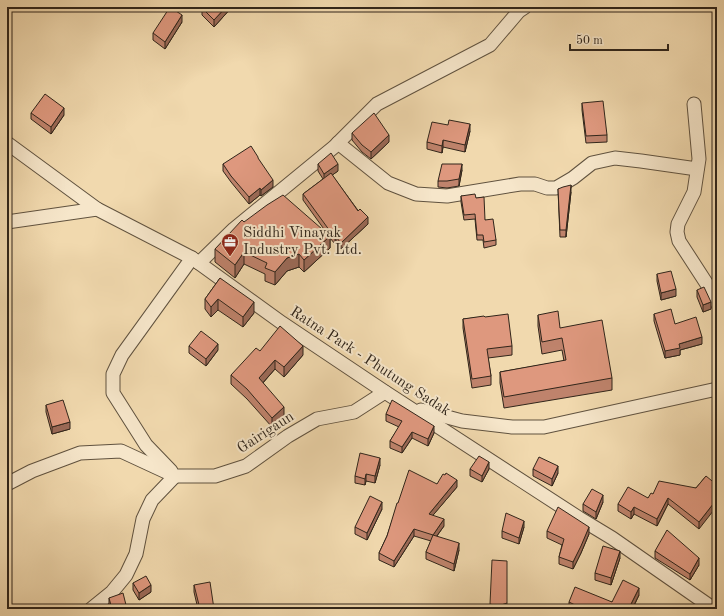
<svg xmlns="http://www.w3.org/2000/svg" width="724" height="616" font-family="'Old Standard TT',serif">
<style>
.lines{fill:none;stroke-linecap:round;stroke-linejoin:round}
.minor-casing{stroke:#60523f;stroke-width:15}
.minor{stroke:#f6e6ca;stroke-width:13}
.wall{fill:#bf836c;stroke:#30251a}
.shaded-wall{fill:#9b6a58;stroke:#30251a}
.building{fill:#de987e;stroke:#30251a}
.labels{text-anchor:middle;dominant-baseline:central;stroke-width:4;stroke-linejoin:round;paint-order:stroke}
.poi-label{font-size:15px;fill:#30251a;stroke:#f6e6ca;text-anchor:start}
.street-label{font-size:15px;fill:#30251a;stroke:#f6e6ca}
</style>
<rect width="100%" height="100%" fill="#f1d9ae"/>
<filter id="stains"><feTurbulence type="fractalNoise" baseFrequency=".005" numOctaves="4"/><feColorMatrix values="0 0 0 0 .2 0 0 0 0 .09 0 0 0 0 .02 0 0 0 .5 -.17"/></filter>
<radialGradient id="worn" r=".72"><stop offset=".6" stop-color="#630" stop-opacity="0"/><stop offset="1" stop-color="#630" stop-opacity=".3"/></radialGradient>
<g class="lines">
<defs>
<g id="minor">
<path d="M 694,104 L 699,159 L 694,192 L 678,224 L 677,232 L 679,241 L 714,295 L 717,303"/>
<path d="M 7,143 L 97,209 L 192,258 L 282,323 L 385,392 L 579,518 L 612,538 L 714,609"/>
<path d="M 338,143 L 388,183 L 416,194 L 447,196 L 520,184 L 535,184 L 547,188 L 556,188 L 573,178 L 592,163 L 615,158 L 641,161 L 697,169"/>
<path d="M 7,222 L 97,209"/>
<path d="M 199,263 L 234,229 L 334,147 L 377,104 L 490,45 L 519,11 L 525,7"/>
<path d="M 421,410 L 462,421 L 512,427 L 544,427 L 717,389"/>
<path d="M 171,471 L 146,445 L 113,393 L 113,374 L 122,355 L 192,258"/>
<path d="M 7,484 L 32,471 L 80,453 L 121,451 L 175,476 L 215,476 L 246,466 L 288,436 L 317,419 L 354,412 L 385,392"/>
<path d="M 91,609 L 112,592 L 126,575 L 136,554 L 143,519 L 152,500 L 175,476"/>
</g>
</defs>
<use href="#minor" class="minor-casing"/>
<use href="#minor" class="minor"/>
</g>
<g class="wall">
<path d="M 232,7 L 214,27 L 202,15 L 202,8 Z"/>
<path d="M 182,22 L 165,49 L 153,40 L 153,33 Z"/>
<path d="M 582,103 L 607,135 L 607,142 L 586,143 L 582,110 Z"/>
<path d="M 31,113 L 64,115 L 51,134 L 31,119 Z"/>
<path d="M 470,131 L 465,152 L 443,147 L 442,153 L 427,149 L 427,142 Z"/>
<path d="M 352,133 L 389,142 L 371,159 L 362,152 L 352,140 Z"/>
<path d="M 258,159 L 273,187 L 261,196 L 260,195 L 249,204 L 231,182 L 223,171 L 223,164 Z"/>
<path d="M 318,164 L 338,171 L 332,175 L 368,224 L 341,249 L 336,243 L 335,244 L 330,238 L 330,248 L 304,272 L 299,267 L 287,271 L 275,285 L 265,281 L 265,274 L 244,264 L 235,278 L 215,262 L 215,249 L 244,222 L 326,232 L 303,200 L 303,194 L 323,179 L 318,171 Z"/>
<path d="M 462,170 L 459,186 L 447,188 L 438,187 L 438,181 Z"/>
<path d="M 558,189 L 571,192 L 566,237 L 560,237 Z"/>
<path d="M 461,196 L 476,198 L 485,220 L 496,240 L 496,245 L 484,248 L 483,240 L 477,240 L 475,219 L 464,220 L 461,202 Z"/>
<path d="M 657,274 L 676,296 L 661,300 L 657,281 Z"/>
<path d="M 220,278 L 254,313 L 243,327 L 218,310 L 211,317 L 205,309 L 205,299 Z"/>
<path d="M 697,290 L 711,309 L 703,312 L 697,297 Z"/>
<path d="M 654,314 L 675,324 L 702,344 L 680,350 L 680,355 L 665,358 L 654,321 Z"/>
<path d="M 538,315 L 560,328 L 612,378 L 612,390 L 504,408 L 500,383 L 500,372 L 564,361 L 562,350 L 542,354 L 538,326 Z"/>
<path d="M 485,317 L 512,346 L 512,355 L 488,358 L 491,376 L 491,385 L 472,388 L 463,328 L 463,319 Z"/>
<path d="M 189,346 L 218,350 L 206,366 L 189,353 Z"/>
<path d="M 260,351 L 303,355 L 284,377 L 275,369 L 263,383 L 284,416 L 272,427 L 247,399 L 231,384 L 231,375 Z"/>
<path d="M 7,387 L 10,402 L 10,409 L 7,410 Z"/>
<path d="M 46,405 L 70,429 L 52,434 L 46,412 Z"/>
<path d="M 386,414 L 434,433 L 428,446 L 412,438 L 402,453 L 390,448 L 390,441 L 399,427 L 386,421 Z"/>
<path d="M 380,465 L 375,483 L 366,481 L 365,485 L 355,483 L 355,476 Z"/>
<path d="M 470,469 L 489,469 L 482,482 L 470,476 Z"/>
<path d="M 533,469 L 558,473 L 552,486 L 533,476 Z"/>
<path d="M 706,476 L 699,529 L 668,504 L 657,526 L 634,514 L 631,519 L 618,511 L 618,504 L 648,498 L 653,494 L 696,488 Z"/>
<path d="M 437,484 L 457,487 L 433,515 L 444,526 L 437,536 L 459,550 L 454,571 L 426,559 L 426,552 L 431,541 L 414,536 L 394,567 L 379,560 L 379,553 L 387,536 L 398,503 Z"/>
<path d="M 603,502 L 596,519 L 583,511 L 583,504 Z"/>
<path d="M 382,509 L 367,540 L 355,534 L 355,527 Z"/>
<path d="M 524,527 L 519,544 L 502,538 L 502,531 Z"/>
<path d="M 547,531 L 589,534 L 581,553 L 573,569 L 559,564 L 559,557 L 562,545 L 547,538 Z"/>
<path d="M 655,551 L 699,565 L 690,580 L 655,558 Z"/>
<path d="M 620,558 L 611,585 L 595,580 L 595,573 Z"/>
<path d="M 133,583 L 151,592 L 139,600 L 133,590 Z"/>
<path d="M 194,585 L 214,609 L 198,609 L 194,592 Z"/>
<path d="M 639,595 L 634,606 L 640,609 L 569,609 L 569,602 L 612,602 Z"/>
<path d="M 109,598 L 127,609 L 110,609 L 109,605 Z"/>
<path d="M 490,604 L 507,609 L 490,609 Z"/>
</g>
<g class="shaded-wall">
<path d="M 226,7 L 232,7 L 214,27 L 214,20 Z"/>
<path d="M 182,15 L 182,22 L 165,49 L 165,42 Z"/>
<path d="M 64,108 L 64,115 L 51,134 L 51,127 Z"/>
<path d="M 470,124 L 470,131 L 465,152 L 465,145 Z"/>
<path d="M 389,135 L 389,142 L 371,159 L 371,152 Z"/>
<path d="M 443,140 L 443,147 L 442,153 L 442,146 Z"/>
<path d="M 338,164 L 338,171 L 324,181 L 324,174 Z"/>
<path d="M 462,164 L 462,170 L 459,186 L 459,179 Z"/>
<path d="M 273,180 L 273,187 L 261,196 L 261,190 Z"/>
<path d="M 571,185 L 571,192 L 566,237 L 566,230 Z"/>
<path d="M 260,188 L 260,195 L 249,204 L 249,197 Z"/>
<path d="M 368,217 L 368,224 L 341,249 L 341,243 Z"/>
<path d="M 330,236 L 330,248 L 304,272 L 304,260 Z"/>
<path d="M 336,237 L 336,243 L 335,244 L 335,238 Z"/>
<path d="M 244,252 L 244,264 L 235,278 L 235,265 Z"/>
<path d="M 299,254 L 299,267 L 287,271 L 275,285 L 275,272 L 287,258 Z"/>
<path d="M 676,289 L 676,296 L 661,300 L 661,293 Z"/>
<path d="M 218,299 L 218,310 L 211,317 L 211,307 Z"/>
<path d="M 254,302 L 254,313 L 243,327 L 243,317 Z"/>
<path d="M 711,302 L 711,309 L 703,312 L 703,305 Z"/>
<path d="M 702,337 L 702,344 L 680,350 L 680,355 L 665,358 L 665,351 L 679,344 Z"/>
<path d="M 218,344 L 218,350 L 206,366 L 206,359 Z"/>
<path d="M 303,346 L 303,355 L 284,377 L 284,367 Z"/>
<path d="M 275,360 L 275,369 L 259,387 L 259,378 Z"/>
<path d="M 284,407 L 284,416 L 272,427 L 272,418 Z"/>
<path d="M 70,422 L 70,429 L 52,434 L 52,427 Z"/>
<path d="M 434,426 L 434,433 L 428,446 L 428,439 Z"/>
<path d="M 412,432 L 412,438 L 402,453 L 402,447 Z"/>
<path d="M 380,458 L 380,465 L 375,483 L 375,476 Z"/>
<path d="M 489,462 L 489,469 L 482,482 L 482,476 Z"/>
<path d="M 558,466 L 558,473 L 552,486 L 552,479 Z"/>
<path d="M 366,474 L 366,481 L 365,485 L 365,479 Z"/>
<path d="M 457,480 L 457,487 L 429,520 L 429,514 Z"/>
<path d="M 603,495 L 603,502 L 596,519 L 596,512 Z"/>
<path d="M 668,498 L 668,504 L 657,526 L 657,519 Z"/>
<path d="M 717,499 L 717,506 L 699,529 L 699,522 Z"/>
<path d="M 382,502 L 382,509 L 367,540 L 367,533 Z"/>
<path d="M 634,507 L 634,514 L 631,519 L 631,512 Z"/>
<path d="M 444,519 L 444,526 L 433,541 L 433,535 Z"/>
<path d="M 524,521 L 524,527 L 519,544 L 519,538 Z"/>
<path d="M 589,527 L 589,534 L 581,553 L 573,569 L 573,562 Z"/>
<path d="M 414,529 L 414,536 L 394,567 L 394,561 Z"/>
<path d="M 459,543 L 459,550 L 454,571 L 454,564 Z"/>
<path d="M 620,551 L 620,558 L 611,585 L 611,578 Z"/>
<path d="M 699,558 L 699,565 L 690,580 L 690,574 Z"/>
<path d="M 151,585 L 151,592 L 139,600 L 139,593 Z"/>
<path d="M 639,588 L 639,595 L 632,609 L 631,604 Z"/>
<path d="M 507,603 L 507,609 L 498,609 L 498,606 Z"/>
</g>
<g class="building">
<path d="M 170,7 L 182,15 L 165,42 L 153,33 Z"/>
<path d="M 203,7 L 226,7 L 214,20 L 202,8 Z"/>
<path d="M 45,94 L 64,108 L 51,127 L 31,113 Z"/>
<path d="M 603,101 L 607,135 L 586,136 L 582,103 Z"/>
<path d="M 374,113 L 389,135 L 371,152 L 362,145 L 352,133 Z"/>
<path d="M 449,120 L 470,124 L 465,145 L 443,140 L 442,146 L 427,142 L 432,122 L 448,125 Z"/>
<path d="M 251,146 L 258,157 L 258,158 L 273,180 L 261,190 L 260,188 L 249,197 L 231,176 L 223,164 Z"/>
<path d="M 331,153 L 338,164 L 324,174 L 318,164 Z"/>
<path d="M 442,164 L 462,164 L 459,179 L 447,181 L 438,181 Z"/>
<path d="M 331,173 L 358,211 L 360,209 L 368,217 L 341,243 L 336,237 L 335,238 L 303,194 Z"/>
<path d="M 571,185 L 566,230 L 560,230 L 558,189 L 563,187 Z"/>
<path d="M 475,194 L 476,198 L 484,197 L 485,220 L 493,219 L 496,240 L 484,242 L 483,235 L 477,235 L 475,214 L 464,215 L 461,196 Z"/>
<path d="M 283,195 L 330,236 L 304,260 L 299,254 L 287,258 L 275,272 L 265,268 L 267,263 L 244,252 L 235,265 L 215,249 L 242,220 L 244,222 L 267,205 Z"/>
<path d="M 671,271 L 676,289 L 661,293 L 657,274 Z"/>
<path d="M 220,278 L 254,302 L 243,317 L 218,299 L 211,307 L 205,299 Z"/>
<path d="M 704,287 L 711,302 L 703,305 L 697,290 Z"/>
<path d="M 671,309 L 675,324 L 696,317 L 702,337 L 679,344 L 680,348 L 665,351 L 654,314 Z"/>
<path d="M 558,311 L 560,328 L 602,320 L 612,378 L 504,397 L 500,372 L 566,360 L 562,338 L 542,342 L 538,315 Z"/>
<path d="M 508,314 L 512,346 L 487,349 L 491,376 L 472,379 L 463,319 L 484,316 L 485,317 Z"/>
<path d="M 280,326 L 303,346 L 284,367 L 275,360 L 259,378 L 284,407 L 272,418 L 247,389 L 231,375 L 256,348 L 260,351 Z"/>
<path d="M 201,331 L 218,344 L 206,359 L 189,346 Z"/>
<path d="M 7,387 L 8,387 L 10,402 L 7,402 Z"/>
<path d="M 63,400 L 70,422 L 52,427 L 46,405 Z"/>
<path d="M 392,400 L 397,403 L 434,426 L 428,439 L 412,432 L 402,447 L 390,441 L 402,421 L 386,414 Z"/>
<path d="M 360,453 L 380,458 L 375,476 L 366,474 L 365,479 L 355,476 Z"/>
<path d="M 479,456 L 489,462 L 482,476 L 470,469 Z"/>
<path d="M 539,457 L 558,466 L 552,479 L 533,469 Z"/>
<path d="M 409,470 L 437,484 L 443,474 L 445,475 L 446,473 L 457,480 L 429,514 L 444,519 L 433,535 L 414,529 L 394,561 L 379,553 L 387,536 L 397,503 L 398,503 Z"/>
<path d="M 706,476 L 717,485 L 717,499 L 699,522 L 668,498 L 657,519 L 634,507 L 631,512 L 618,504 L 628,487 L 648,498 L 651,493 L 653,494 L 659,481 L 696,488 Z"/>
<path d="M 592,489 L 603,495 L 596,512 L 583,504 Z"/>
<path d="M 370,496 L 382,502 L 367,533 L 355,527 Z"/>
<path d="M 558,507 L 589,527 L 581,546 L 573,562 L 559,557 L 564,539 L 547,531 Z"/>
<path d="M 506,513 L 524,521 L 519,538 L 502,531 Z"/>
<path d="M 667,530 L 699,558 L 690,574 L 655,551 Z"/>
<path d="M 433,535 L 459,543 L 454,564 L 426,552 Z"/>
<path d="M 603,546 L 620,551 L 611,578 L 595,573 Z"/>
<path d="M 492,560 L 507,561 L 507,603 L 498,606 L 490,604 Z"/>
<path d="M 146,576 L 151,585 L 139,593 L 133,583 Z"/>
<path d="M 623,580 L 639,588 L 631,604 L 640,609 L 583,609 L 569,602 L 575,587 L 612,602 Z"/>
<path d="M 210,582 L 214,609 L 200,609 L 194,585 Z"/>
<path d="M 123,593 L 127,609 L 112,609 L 109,598 Z"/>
</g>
<defs>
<symbol id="office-pin" viewBox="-11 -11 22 30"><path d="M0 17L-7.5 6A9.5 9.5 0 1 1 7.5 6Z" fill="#8f2418" stroke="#f6e6ca"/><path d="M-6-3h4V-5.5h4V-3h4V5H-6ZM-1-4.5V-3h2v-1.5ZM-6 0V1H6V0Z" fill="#fff"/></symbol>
</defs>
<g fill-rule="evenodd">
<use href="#office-pin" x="220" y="232" width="20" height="27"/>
</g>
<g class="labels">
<g class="poi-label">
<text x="243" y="233">Siddhi Vinayak<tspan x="243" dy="17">Industry Pvt. Ltd.</tspan></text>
</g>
<g class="street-label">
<text transform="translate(370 362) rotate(33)">Ratna Park - Phutung Sadak</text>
<text transform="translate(266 433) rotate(-33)">Gairigaun</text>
</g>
</g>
<rect width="724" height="616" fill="none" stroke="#f1d9ae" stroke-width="24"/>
<rect x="8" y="8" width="708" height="600" fill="none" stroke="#30251a" stroke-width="2"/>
<rect x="12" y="12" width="700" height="592" fill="none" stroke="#30251a"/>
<path d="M570 44v6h98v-6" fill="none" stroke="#30251a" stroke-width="2"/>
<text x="576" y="44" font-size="12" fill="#30251a" stroke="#f6e6ca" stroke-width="3" paint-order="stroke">50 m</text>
<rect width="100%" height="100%" filter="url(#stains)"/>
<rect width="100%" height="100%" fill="url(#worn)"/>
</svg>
